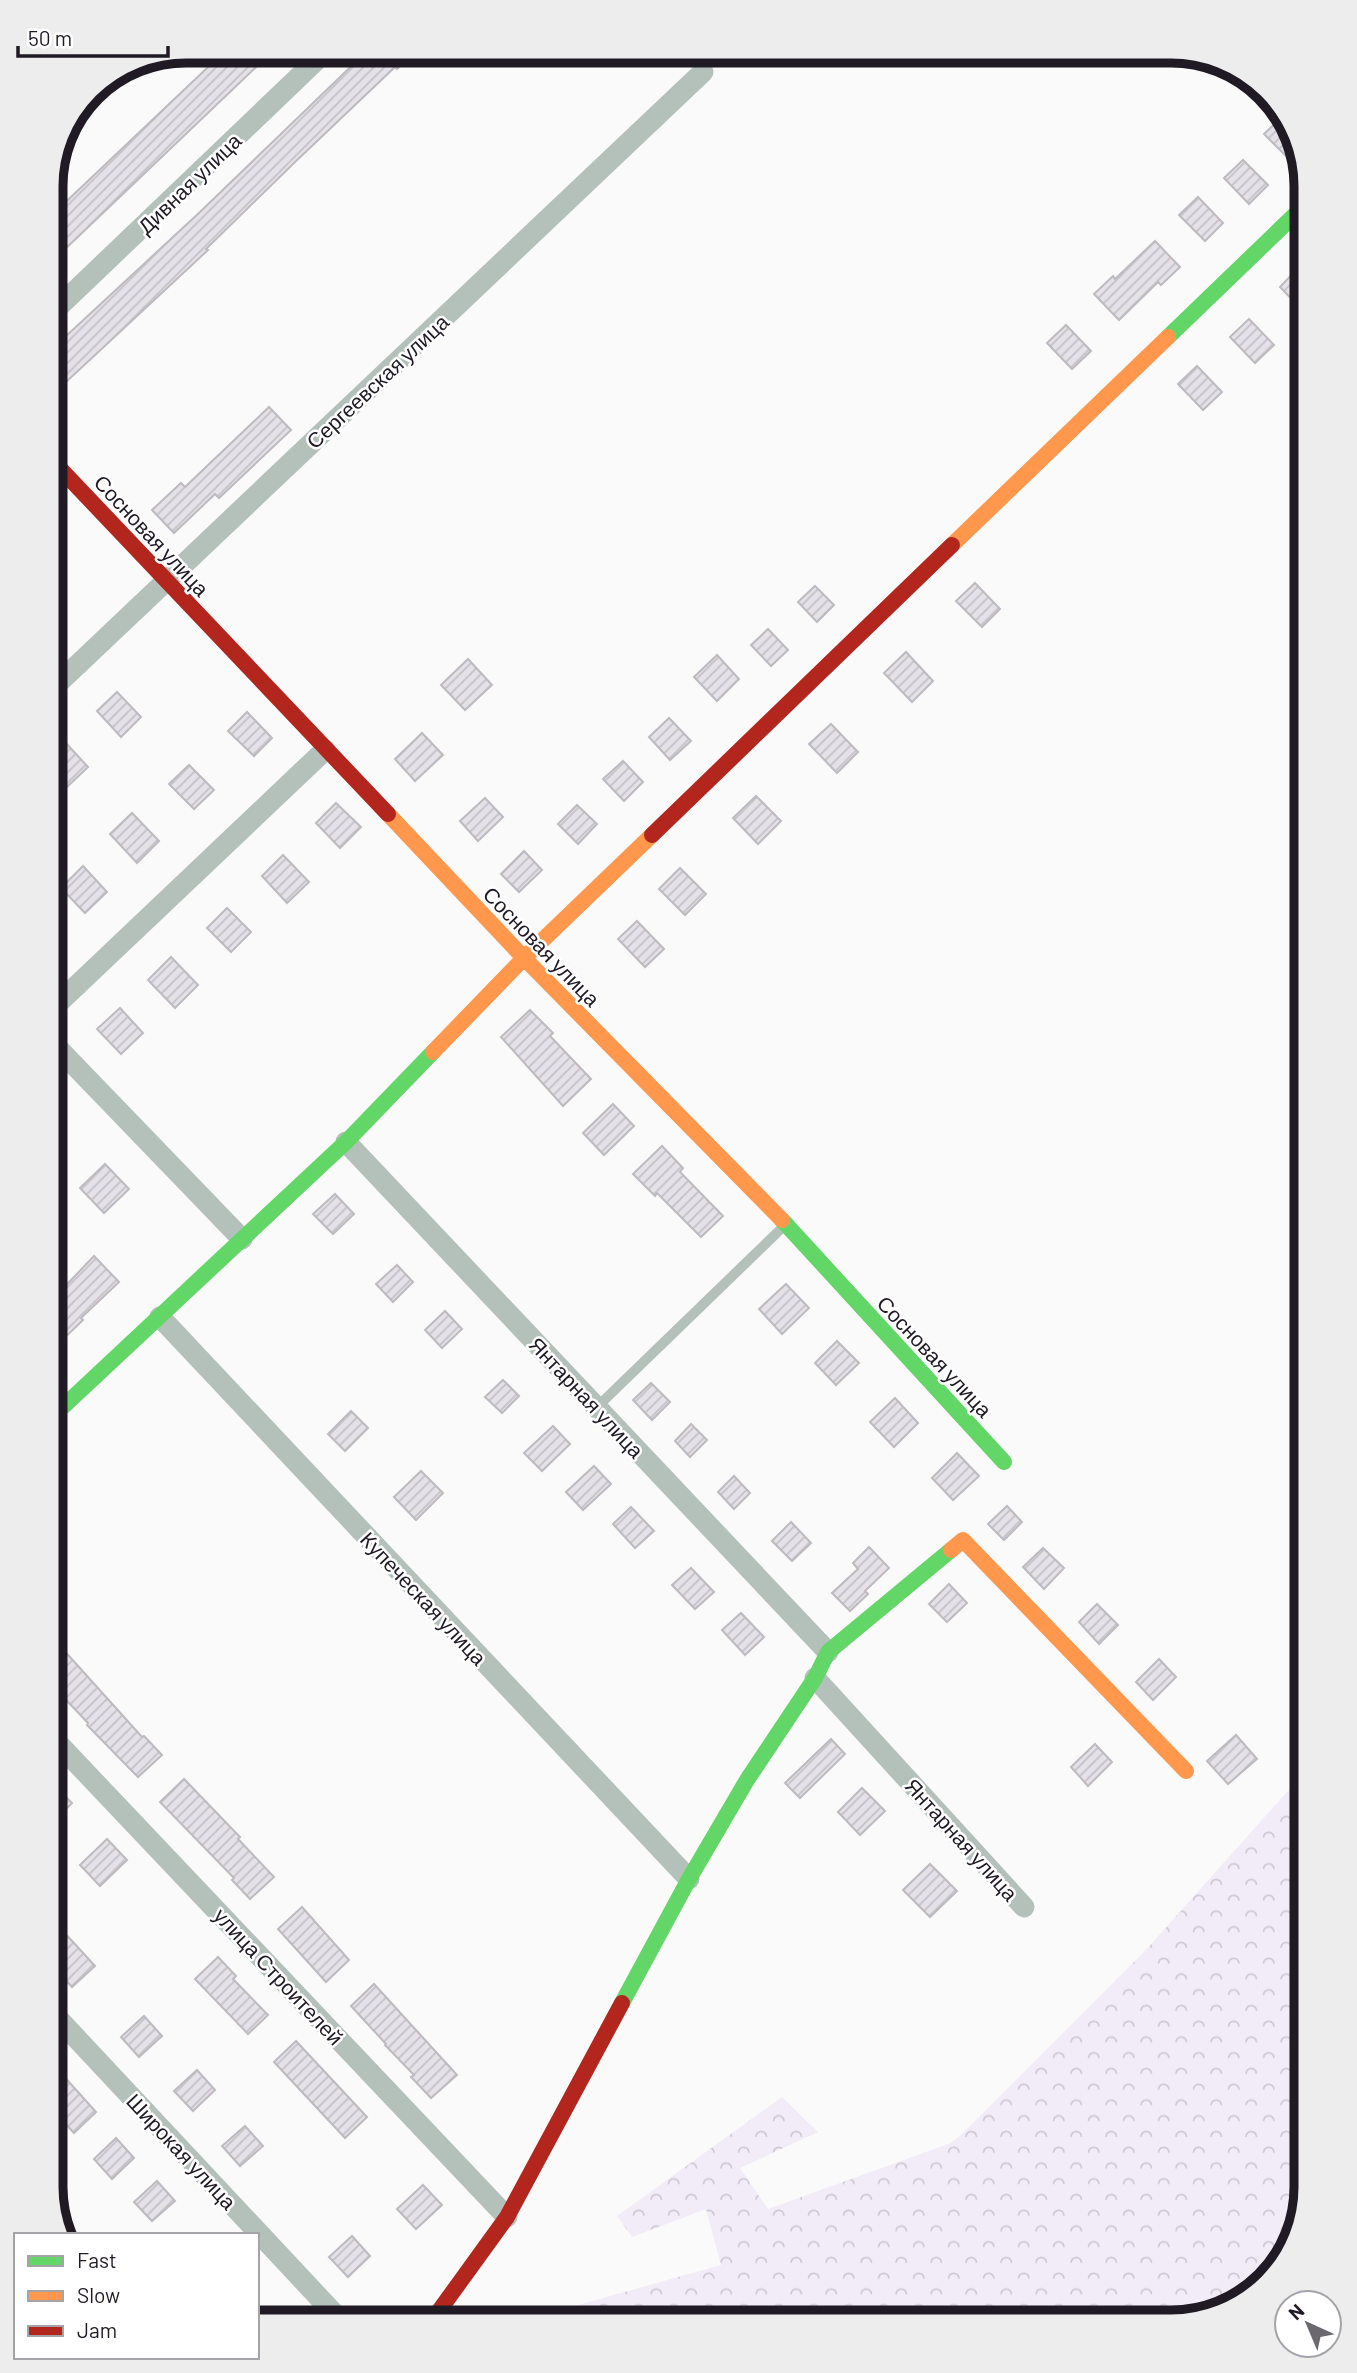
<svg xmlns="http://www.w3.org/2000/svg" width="1357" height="2373" font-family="Barlow,sans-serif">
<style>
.forest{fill:url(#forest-crowns)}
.building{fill:url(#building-hatch);stroke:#bdbac0;stroke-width:2}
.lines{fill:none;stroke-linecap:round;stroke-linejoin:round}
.lane{stroke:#b4c1bb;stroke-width:10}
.street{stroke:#b4c1bb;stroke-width:21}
.fast{stroke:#63d668;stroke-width:16}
.slow{stroke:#ff974d;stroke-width:16}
.jam{stroke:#b3261e;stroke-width:16}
.labels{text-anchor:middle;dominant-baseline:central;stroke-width:5;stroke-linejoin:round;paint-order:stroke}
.street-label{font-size:21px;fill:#201a25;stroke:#fff}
.rim{fill:none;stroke:#201a25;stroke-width:9}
</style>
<defs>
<pattern id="forest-crowns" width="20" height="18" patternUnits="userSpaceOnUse" patternTransform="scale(1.75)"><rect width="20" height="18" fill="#f2ebf8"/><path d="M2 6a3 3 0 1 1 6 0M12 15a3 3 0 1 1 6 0" fill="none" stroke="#cfc9d4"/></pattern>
<pattern id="building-hatch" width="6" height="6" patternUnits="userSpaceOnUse" patternTransform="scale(1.75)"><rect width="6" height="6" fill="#e5e1e8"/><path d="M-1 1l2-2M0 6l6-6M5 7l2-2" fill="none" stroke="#c4c0c7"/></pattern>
</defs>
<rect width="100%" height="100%" fill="#fafafa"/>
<path class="forest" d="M 1306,1783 L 1306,2187 L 1284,2262 L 1230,2308 L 1208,2314 L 1199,2299 L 1187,2318 L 1171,2322 L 538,2322 L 571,2307 L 721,2265 L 706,2209 L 632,2237 L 617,2216 L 782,2097 L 818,2132 L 740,2168 L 768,2209 L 951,2143 L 963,2133 L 1144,1952 L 1287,1792 Z"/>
<g class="building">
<path d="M 225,51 L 273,51 L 63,251 L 51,238 L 51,216 Z"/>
<path d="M 367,51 L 416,51 L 397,69 L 395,67 L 294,163 L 206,249 L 208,250 L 51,396 L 51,350 L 200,212 Z"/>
<path d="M 1283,116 L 1292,127 L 1298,151 L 1289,159 L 1264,134 Z"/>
<path d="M 1243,160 L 1268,185 L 1249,204 L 1224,178 Z"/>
<path d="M 1198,197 L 1223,223 L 1205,241 L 1179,215 Z"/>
<path d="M 1155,241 L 1180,267 L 1161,285 L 1158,282 L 1119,320 L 1094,294 L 1113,276 L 1115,279 Z"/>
<path d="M 1298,268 L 1306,276 L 1306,314 L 1280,287 Z"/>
<path d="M 1249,319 L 1274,345 L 1255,363 L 1230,337 Z"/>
<path d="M 1066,325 L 1091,351 L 1072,369 L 1047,343 Z"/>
<path d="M 1197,366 L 1222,392 L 1203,410 L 1178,384 Z"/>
<path d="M 269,407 L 291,430 L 219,498 L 215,494 L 174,533 L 152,510 L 181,483 L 185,487 Z"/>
<path d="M 975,583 L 1000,609 L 982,627 L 956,601 Z"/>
<path d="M 815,586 L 834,605 L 817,622 L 798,602 Z"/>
<path d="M 768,629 L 788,650 L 771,666 L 751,645 Z"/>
<path d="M 906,652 L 933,681 L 912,702 L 884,673 Z"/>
<path d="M 717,655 L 739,679 L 717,701 L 694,677 Z"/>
<path d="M 468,659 L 492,685 L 465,710 L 441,685 Z"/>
<path d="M 117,692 L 141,717 L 121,737 L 97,711 Z"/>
<path d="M 247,712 L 272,738 L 254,756 L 228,731 Z"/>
<path d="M 669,718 L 691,741 L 670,760 L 649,737 Z"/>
<path d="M 831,724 L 858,752 L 837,773 L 809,744 Z"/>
<path d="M 422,733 L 443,755 L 415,781 L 395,759 Z"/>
<path d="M 64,741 L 88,767 L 67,787 L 51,770 L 51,754 Z"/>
<path d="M 623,761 L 643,782 L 624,801 L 603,779 Z"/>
<path d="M 189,765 L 214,790 L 194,809 L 169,784 Z"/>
<path d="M 756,796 L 781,821 L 758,844 L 733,818 Z"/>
<path d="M 485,798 L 503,817 L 478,841 L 460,821 Z"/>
<path d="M 336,803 L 361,827 L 340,848 L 316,823 Z"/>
<path d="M 577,805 L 597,824 L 578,844 L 558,824 Z"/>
<path d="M 132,813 L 159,841 L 137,863 L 110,834 Z"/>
<path d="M 524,851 L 542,870 L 519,892 L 501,874 Z"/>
<path d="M 283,855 L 309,882 L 287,903 L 262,876 Z"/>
<path d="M 83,866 L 107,892 L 85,913 L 61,888 Z"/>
<path d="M 680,868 L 706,894 L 685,915 L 659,889 Z"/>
<path d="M 227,908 L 251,932 L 231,952 L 207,928 Z"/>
<path d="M 637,921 L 664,949 L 645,967 L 618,939 Z"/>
<path d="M 171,957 L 198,985 L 175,1008 L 148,980 Z"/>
<path d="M 120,1008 L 143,1033 L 121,1054 L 97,1029 Z"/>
<path d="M 530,1010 L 553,1033 L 550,1036 L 591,1079 L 563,1106 L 501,1037 Z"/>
<path d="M 613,1104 L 634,1126 L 604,1155 L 583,1133 Z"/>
<path d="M 662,1146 L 683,1168 L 680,1172 L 723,1216 L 701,1237 L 657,1193 L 655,1196 L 633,1174 Z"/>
<path d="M 105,1164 L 129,1189 L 104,1213 L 80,1188 Z"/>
<path d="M 335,1194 L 354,1214 L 333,1234 L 313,1214 Z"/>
<path d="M 94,1256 L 119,1282 L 81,1318 L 83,1320 L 51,1351 L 51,1301 Z"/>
<path d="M 397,1265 L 413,1282 L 393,1302 L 376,1284 Z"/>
<path d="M 786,1284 L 809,1308 L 782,1334 L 759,1309 Z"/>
<path d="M 445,1311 L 462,1329 L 442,1348 L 425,1330 Z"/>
<path d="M 837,1341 L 859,1363 L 836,1385 L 815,1363 Z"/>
<path d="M 503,1380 L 519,1396 L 502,1413 L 485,1397 Z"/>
<path d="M 651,1383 L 670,1402 L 652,1420 L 633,1400 Z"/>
<path d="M 895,1398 L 918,1423 L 894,1447 L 870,1422 Z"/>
<path d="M 351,1411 L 368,1428 L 345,1451 L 328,1434 Z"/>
<path d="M 691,1424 L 707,1440 L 690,1457 L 675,1441 Z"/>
<path d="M 553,1426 L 570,1444 L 542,1471 L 524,1453 Z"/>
<path d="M 957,1453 L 979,1476 L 953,1500 L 932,1478 Z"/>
<path d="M 594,1466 L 611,1484 L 583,1510 L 566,1492 Z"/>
<path d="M 421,1471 L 443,1493 L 416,1520 L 394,1497 Z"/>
<path d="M 734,1476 L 750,1493 L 734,1509 L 718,1492 Z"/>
<path d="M 1007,1506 L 1022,1522 L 1004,1540 L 988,1524 Z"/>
<path d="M 631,1507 L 654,1531 L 635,1548 L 613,1524 Z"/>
<path d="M 791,1522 L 811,1543 L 792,1561 L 772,1541 Z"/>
<path d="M 869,1547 L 889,1568 L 865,1591 L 868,1594 L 850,1611 L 832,1593 L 858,1569 L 853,1563 Z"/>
<path d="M 1043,1548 L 1064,1568 L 1044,1589 L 1023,1567 Z"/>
<path d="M 691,1568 L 714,1592 L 695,1609 L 672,1585 Z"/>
<path d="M 949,1584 L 967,1603 L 947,1622 L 929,1604 Z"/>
<path d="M 1097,1604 L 1118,1625 L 1099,1644 L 1079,1622 Z"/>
<path d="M 741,1613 L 764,1637 L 745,1655 L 722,1630 Z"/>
<path d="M 51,1636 L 142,1737 L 144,1736 L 162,1755 L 138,1777 L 87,1725 L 88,1723 L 51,1684 Z"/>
<path d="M 1159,1659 L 1176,1677 L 1153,1700 L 1136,1682 Z"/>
<path d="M 1236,1735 L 1257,1759 L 1228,1784 L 1207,1761 Z"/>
<path d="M 831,1739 L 845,1754 L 800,1798 L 785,1783 Z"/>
<path d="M 1095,1744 L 1112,1762 L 1088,1786 L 1071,1767 Z"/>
<path d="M 184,1779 L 240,1837 L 238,1839 L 274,1877 L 250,1899 L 232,1880 L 234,1878 L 160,1802 Z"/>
<path d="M 51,1782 L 72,1803 L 51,1824 Z"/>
<path d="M 862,1788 L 885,1811 L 860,1835 L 838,1812 Z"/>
<path d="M 107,1839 L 127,1860 L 100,1886 L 80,1865 Z"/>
<path d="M 930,1864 L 957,1891 L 930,1917 L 903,1890 Z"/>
<path d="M 302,1907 L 349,1960 L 326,1982 L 278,1929 Z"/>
<path d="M 51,1918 L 95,1966 L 72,1987 L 51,1964 Z"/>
<path d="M 218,1957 L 236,1976 L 233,1979 L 268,2015 L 248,2034 L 195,1979 Z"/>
<path d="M 374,1984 L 457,2075 L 431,2098 L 411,2077 L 414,2075 L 385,2045 L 386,2044 L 351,2006 Z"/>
<path d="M 144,2016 L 162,2036 L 139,2057 L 121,2037 Z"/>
<path d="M 296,2041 L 367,2117 L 345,2138 L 274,2062 Z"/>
<path d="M 51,2062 L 96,2112 L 74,2133 L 51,2108 Z"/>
<path d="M 197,2070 L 215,2090 L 193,2111 L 174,2091 Z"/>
<path d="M 245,2126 L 263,2146 L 240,2166 L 222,2146 Z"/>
<path d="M 116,2138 L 134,2158 L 112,2179 L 94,2159 Z"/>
<path d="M 157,2181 L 175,2201 L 152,2221 L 134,2202 Z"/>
<path d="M 423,2185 L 442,2205 L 416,2229 L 397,2209 Z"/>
<path d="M 352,2236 L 370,2256 L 348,2277 L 329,2257 Z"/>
</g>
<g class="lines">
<path class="lane" d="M 597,1407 L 783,1227"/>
<g class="street">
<path d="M 51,314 L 326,51"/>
<path d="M 51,690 L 703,72"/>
<path d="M 51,1010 L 325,750"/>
<path d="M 51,1041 L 242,1239"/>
<path d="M 346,1142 L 828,1652"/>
<path d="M 160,1317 L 689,1879"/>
<path d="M 815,1678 L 1024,1907"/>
<path d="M 51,1736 L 507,2217"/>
<path d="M 51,2011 L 342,2322"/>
</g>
<g class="fast">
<path d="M 1168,337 L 1306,204"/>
<path d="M 782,1220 L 1004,1462"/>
<path d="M 51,1418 L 346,1142 L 433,1052"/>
<path d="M 622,2003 L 689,1879 L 747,1780 L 815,1678 L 828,1652 L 951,1550"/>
</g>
<g class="slow">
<path d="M 952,545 L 1168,337"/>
<path d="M 388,814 L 524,958 L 782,1220"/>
<path d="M 433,1052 L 524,958 L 652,835"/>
<path d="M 951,1550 L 963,1540 L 1186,1771"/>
</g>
<g class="jam">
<path d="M 51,459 L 388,814"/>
<path d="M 652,835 L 952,545"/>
<path d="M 431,2322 L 507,2217 L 622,2003"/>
</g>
</g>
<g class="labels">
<g class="street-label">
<text transform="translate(189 183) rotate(-44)">Дивная улица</text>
<text transform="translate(377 381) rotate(-43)">Сергеевская улица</text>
<text transform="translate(152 535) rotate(47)">Сосновая улица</text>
<text transform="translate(542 946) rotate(46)">Сосновая улица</text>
<text transform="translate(935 1356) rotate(47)">Сосновая улица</text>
<text transform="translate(587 1397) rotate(47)">Янтарная улица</text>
<text transform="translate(424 1598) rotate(47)">Купеческая улица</text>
<text transform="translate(962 1839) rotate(48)">Янтарная улица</text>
<text transform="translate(279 1976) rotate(47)">улица Строителей</text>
<text transform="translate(182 2151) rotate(47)">Широкая улица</text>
</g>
</g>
<path d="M0 0H1357V2373H0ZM186 63H1171A123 123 0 0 1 1294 186V2187A123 123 0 0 1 1171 2310H186A123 123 0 0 1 63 2187V186A123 123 0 0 1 186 63Z" fill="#ededee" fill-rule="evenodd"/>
<path class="rim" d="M186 63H1171A123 123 0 0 1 1294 186V2187A123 123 0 0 1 1171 2310H186A123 123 0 0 1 63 2187V186A123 123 0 0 1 186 63Z"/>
<rect x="14" y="2233" width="245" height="126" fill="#ffffff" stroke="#a6a3a8" stroke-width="2"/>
<rect x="28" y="2256" width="35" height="10" fill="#63d668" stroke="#a6a3a8" stroke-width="2"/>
<text x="77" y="2268" font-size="21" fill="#201a25">Fast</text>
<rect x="28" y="2291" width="35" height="10" fill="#ff974d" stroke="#a6a3a8" stroke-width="2"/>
<text x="77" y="2303" font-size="21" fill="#201a25">Slow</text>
<rect x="28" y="2326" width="35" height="10" fill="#b3261e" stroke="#a6a3a8" stroke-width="2"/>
<text x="77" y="2338" font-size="21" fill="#201a25">Jam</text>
<g transform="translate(1308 2324) rotate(316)"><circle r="33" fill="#ffffff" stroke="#a6a3a8" stroke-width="2"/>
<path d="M0-5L12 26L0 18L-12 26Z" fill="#6c6870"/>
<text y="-10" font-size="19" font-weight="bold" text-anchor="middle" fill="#201a25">N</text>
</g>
<path d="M18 46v10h150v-10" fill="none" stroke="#201a25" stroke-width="3.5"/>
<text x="28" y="46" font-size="21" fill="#201a25" stroke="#ffffff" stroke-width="5" paint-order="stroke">50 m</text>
</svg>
